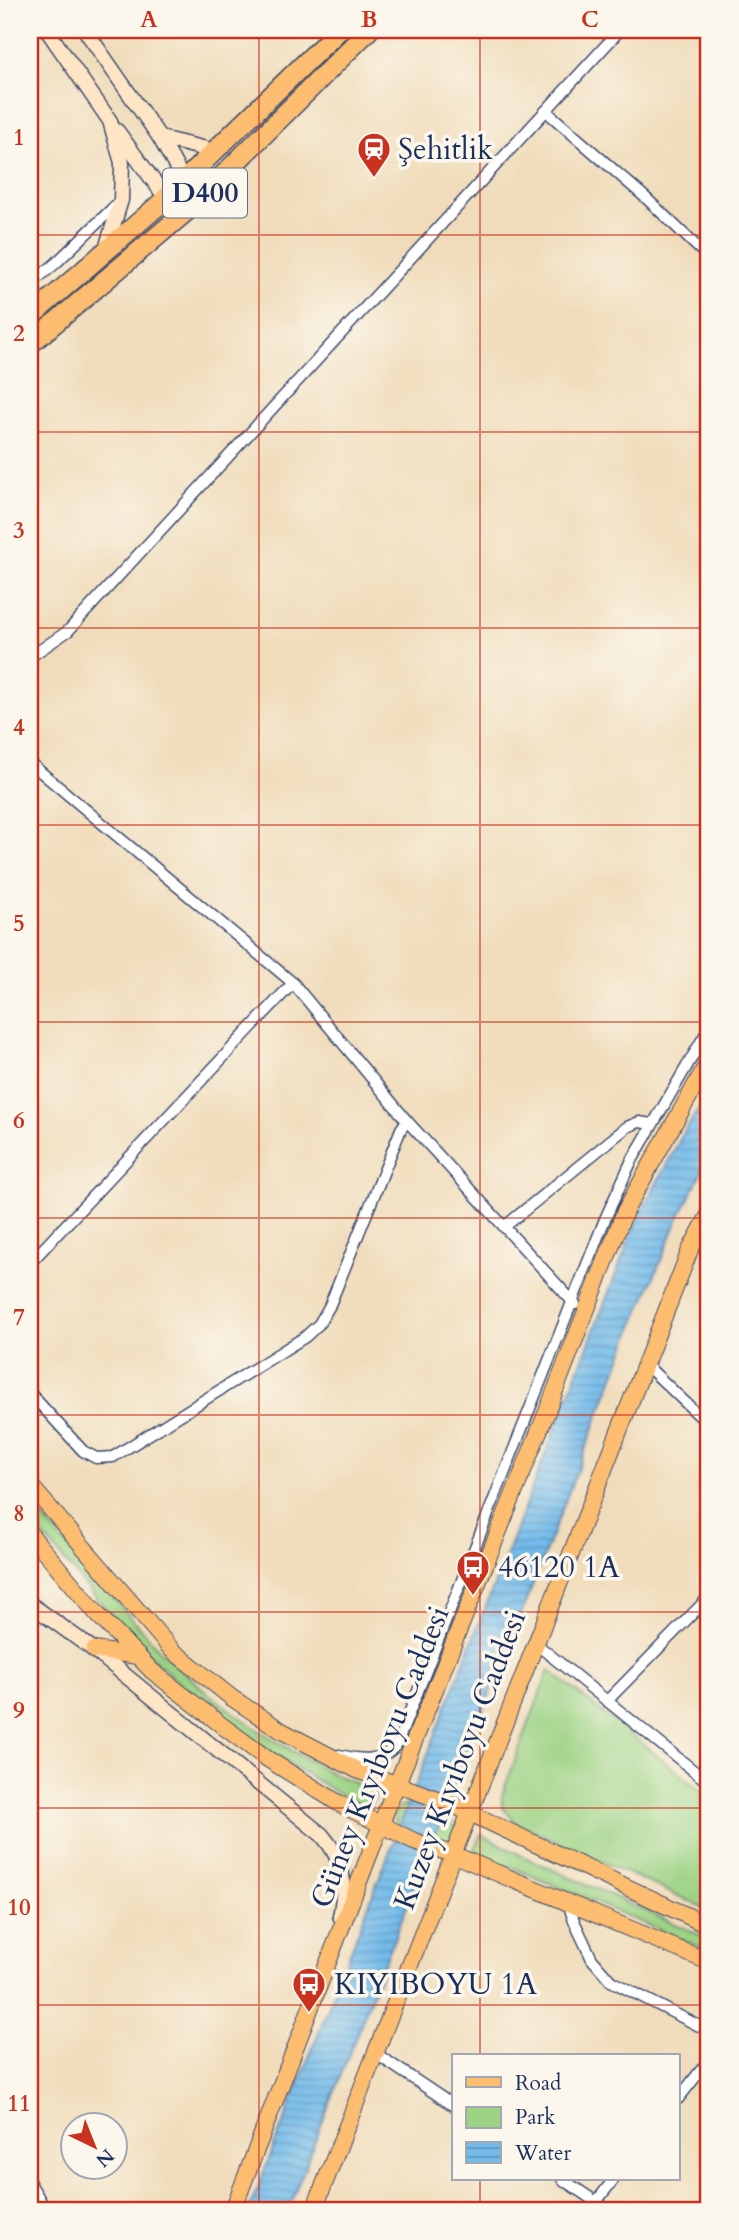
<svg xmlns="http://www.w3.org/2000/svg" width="739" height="2240" font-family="Cardo,serif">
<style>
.green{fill:#9dd384;stroke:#5c8171;stroke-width:2}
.water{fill:url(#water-rules);stroke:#4675a4;stroke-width:2}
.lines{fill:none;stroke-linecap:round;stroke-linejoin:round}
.street-casing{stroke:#3b496c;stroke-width:13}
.secondary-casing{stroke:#3b496c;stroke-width:17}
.primary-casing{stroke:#3b496c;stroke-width:18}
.highway-casing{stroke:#3b496c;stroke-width:22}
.street{stroke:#fff;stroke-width:10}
.secondary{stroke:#fee5c5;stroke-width:14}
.primary{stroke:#fcbd6f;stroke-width:16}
.highway{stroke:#fcbd6f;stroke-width:19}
.grid{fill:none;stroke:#c8321e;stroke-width:2;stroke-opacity:0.55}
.labels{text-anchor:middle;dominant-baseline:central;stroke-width:7;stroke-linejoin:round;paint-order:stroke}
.shield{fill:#fbf7ec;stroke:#5e6b89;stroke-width:2}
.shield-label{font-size:28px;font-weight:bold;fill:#1b2f5e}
.poi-label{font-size:30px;fill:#1b2f5e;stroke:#fbf7ec;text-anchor:start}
.street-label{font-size:30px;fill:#1b2f5e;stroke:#fbf7ec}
.neatline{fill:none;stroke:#c8321e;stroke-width:2.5}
.grid-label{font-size:23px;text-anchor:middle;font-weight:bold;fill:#c8321e}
</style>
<defs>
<pattern id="water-rules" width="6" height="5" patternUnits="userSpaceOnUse" patternTransform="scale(1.75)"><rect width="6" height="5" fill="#72bbea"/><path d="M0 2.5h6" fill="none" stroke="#5d98c1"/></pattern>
</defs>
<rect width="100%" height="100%" fill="#fbf7ec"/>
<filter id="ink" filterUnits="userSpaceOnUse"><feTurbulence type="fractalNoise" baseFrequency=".0143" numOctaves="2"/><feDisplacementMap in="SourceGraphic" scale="14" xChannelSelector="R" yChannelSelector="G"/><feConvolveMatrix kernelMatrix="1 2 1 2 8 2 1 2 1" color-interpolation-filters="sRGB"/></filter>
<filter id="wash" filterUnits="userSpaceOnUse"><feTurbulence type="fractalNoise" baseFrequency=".00686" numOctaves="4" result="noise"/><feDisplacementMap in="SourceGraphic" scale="28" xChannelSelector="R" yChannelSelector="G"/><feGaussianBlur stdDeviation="1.57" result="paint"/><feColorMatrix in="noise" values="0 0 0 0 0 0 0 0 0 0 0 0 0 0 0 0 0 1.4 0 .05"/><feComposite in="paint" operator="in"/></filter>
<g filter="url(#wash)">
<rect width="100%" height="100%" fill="#f0dcba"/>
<g class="green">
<path d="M 30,1503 L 162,1653 L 210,1695 L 261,1732 L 325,1770 L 377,1792 L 367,1810 C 291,1767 216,1720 154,1659 C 109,1616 70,1567 30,1520 Z"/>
<path d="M 549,1670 L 709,1797 L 709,1910 L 518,1824 L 502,1807 L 502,1795 Z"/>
<path d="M 416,1804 C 428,1808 443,1811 451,1821 C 460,1832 451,1844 438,1842 C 425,1840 410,1830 397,1825 L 394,1817 L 395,1810 L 403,1805 Z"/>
<path d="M 481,1834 L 524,1857 L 709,1939 L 709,1951 L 516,1869 L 472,1854 Z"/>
</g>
<path class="water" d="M 709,1092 L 709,1157 L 677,1222 L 636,1320 L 288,2210 L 249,2210 L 638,1218 L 683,1134 Z"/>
</g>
<g filter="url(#ink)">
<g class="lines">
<defs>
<g id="street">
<path d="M 546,111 L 646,198 L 709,258"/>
<path d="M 30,284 L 55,264 L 119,202"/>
<path d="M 30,657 L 68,631 L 620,30"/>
<path d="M 30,763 L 293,983 L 407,1121 L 575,1304"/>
<path d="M 504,1227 L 627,1127 L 639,1122 L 652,1124"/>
<path d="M 30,1263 L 293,983"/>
<path d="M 645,1364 L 709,1425"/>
<path d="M 30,1393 L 83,1451 L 96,1458 L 113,1457 L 305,1337 L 319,1324 L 329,1307 L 401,1129 L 407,1121"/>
<path d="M 535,1643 L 709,1783"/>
<path d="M 607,1701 L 709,1597"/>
<path d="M 339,1755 C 361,1760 382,1763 397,1744 L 605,1219 L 631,1162 L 709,1028"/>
<path d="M 568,1903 L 574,1921 L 592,1959 L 611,1981 L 709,2031"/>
<path d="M 375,2053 L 454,2106"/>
<path d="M 678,2099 L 709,2060"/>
<path d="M 562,2179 L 608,2210"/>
<path d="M 30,2183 L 46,2210"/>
<path d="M 596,2202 L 614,2179"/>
</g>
<g id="secondary">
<path d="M 47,30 L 110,121 L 122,163 L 121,200 L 105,252"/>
<path d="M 85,30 L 160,138 L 215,151"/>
<path d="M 117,131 L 166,198 L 189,209"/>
<path d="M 160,138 L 184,181 L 189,209"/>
<path d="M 30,1604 L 94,1650 L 322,1835 C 344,1860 347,1885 340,1916"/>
</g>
<g id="primary">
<path d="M 30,1485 L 172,1650 L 232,1698 L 282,1731 L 357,1770 L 451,1804 L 709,1926"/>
<path d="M 30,1534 L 99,1616 L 152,1671 L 224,1727 L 266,1758 L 340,1804 L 414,1841 L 452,1854 L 709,1962"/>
<path d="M 94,1650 L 138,1656"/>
<path d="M 233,2210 L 388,1806 L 546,1414 L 625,1211 L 709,1061"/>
<path d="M 314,2210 L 690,1250 L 709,1215"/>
</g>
<g id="highway">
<path d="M 30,317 L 161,203 L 339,30"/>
<path d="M 30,344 L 189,209 L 369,30"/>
</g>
</defs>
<use href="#street" class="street-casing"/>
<use href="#secondary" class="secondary-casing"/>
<use href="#primary" class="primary-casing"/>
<use href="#highway" class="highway-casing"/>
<use href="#street" class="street"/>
<use href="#secondary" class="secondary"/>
<use href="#primary" class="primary"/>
<use href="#highway" class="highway"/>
</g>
</g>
<path class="grid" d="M 259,30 L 259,2210M 480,30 L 480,2056M 30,235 L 709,235M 30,432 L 709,432M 30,628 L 709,628M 30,825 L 709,825M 30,1022 L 709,1022M 30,1218 L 709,1218M 30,1415 L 709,1415M 30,1612 L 709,1612M 30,1808 L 709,1808M 30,2005 L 709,2005M 480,2179 L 480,2210"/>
<defs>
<symbol id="station-pin" viewBox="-11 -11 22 30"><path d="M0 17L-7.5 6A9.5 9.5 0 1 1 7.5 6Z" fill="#c8321e" stroke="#fbf7ec"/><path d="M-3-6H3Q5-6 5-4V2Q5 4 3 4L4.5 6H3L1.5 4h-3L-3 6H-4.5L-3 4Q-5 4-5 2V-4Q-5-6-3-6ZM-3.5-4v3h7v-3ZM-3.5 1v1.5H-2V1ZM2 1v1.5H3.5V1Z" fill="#fff"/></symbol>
<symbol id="bus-pin" viewBox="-11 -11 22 30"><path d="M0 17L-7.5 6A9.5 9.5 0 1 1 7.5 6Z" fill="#c8321e" stroke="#fbf7ec"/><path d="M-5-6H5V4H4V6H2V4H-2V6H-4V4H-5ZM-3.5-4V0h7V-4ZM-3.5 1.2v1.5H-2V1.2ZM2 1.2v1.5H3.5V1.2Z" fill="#fff"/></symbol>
</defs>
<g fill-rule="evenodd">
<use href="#station-pin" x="355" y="130" width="38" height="52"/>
<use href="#bus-pin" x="454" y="1548" width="38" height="52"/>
<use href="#bus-pin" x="290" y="1965" width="38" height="52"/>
</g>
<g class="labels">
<rect class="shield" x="163" y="168.5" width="84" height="49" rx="5"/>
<g class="shield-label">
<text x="205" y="193">D400</text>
</g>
<g class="poi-label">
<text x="398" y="149">Şehitlik</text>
<text x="498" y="1567">46120 1A</text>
<text x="334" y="1984">KIYIBOYU 1A</text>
</g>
<g class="street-label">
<text transform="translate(380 1757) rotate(-68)">Güney Kıyıboyu Caddesi</text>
<text transform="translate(460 1760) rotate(-69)">Kuzey Kıyıboyu Caddesi</text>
</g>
</g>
<rect width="739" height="2240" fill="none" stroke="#fbf7ec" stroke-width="77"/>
<rect x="452" y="2054" width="228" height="126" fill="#fbf7ec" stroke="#a1a7b3" stroke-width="2"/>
<rect x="466" y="2077" width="35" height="10" fill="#fcbd6f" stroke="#a1a7b3" stroke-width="2"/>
<text x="515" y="2090" font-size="21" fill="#1b2f5e">Road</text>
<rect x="466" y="2107" width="35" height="21" fill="#9dd384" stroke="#a1a7b3" stroke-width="2"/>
<text x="515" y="2124" font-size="21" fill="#1b2f5e">Park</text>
<rect x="466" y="2142" width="35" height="21" fill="url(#water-rules)" stroke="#a1a7b3" stroke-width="2"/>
<text x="515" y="2160" font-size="21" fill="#1b2f5e">Water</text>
<g transform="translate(94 2146) rotate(137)"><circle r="33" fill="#fbf7ec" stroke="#a1a7b3" stroke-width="2"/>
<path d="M0-5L12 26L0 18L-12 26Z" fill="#c8321e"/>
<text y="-10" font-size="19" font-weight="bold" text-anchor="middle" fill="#1b2f5e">N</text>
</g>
<rect x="38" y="38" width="662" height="2164" class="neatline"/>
<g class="grid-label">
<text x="149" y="27">A</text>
<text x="369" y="27">B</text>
<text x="590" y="27">C</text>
<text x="19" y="145">1</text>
<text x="19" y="341">2</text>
<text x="19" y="538">3</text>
<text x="19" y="735">4</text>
<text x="19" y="931">5</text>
<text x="19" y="1128">6</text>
<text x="19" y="1325">7</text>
<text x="19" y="1521">8</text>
<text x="19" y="1718">9</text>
<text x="19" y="1915">10</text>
<text x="19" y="2111">11</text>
</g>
</svg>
